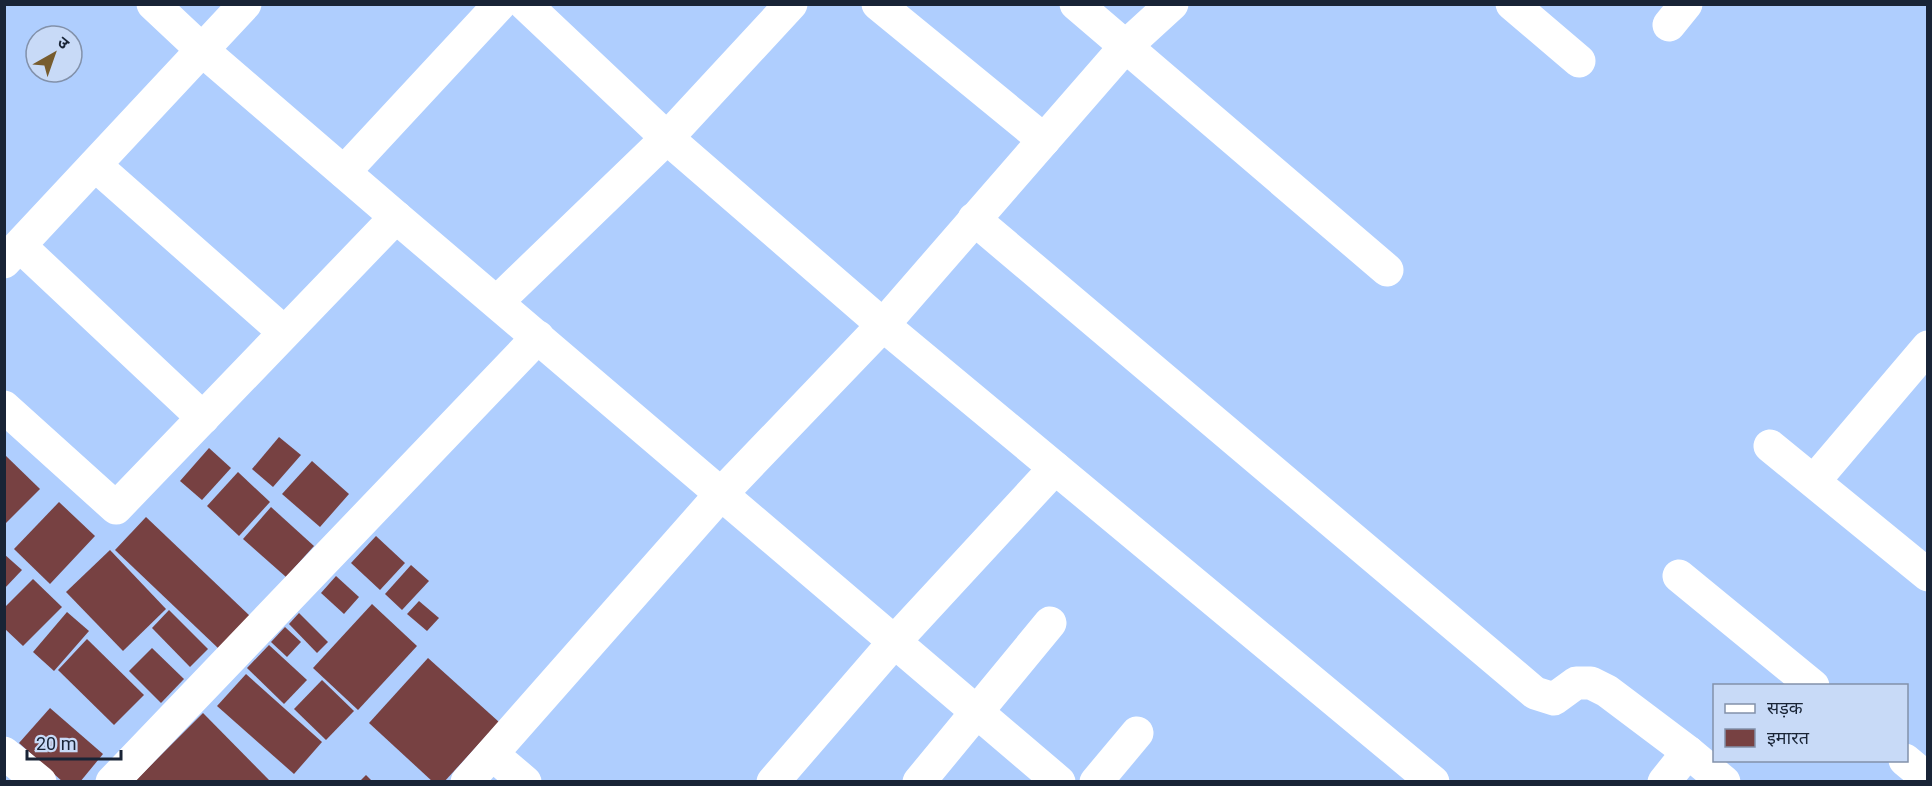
<svg xmlns="http://www.w3.org/2000/svg" width="1932" height="786" font-family="Roboto,'Noto Sans Devanagari',sans-serif">
<style>
.building{fill:#774142}
.lines{fill:none;stroke-linecap:round;stroke-linejoin:round}
.minor{stroke:#fff;stroke-width:33}
</style>
<rect width="100%" height="100%" fill="#afcefe"/>
<g class="building">
<path d="M 279,437 L 301,455 L 273,487 L 252,469 Z"/>
<path d="M 209,448 L 231,468 L 202,500 L 180,481 Z"/>
<path d="M 4,454 L 40,489 L 4,525 Z"/>
<path d="M 312,461 L 349,494 L 320,527 L 282,494 Z"/>
<path d="M 238,472 L 270,502 L 239,536 L 207,506 Z"/>
<path d="M 59,502 L 95,536 L 50,584 L 14,549 Z"/>
<path d="M 271,507 L 314,546 L 286,577 L 243,539 Z"/>
<path d="M 146,517 L 250,616 L 219,649 L 115,550 Z"/>
<path d="M 376,536 L 405,563 L 380,590 L 351,563 Z"/>
<path d="M 110,550 L 166,609 L 123,651 L 66,592 Z"/>
<path d="M 4,554 L 22,570 L 4,589 Z"/>
<path d="M 411,565 L 429,581 L 402,610 L 385,594 Z"/>
<path d="M 336,576 L 359,597 L 344,614 L 321,593 Z"/>
<path d="M 33,579 L 62,607 L 23,646 L 4,628 L 4,608 Z"/>
<path d="M 419,601 L 439,618 L 427,631 L 407,614 Z"/>
<path d="M 372,604 L 417,646 L 358,710 L 313,668 Z"/>
<path d="M 169,610 L 208,649 L 190,667 L 152,628 Z"/>
<path d="M 67,612 L 89,631 L 54,671 L 33,652 Z"/>
<path d="M 299,613 L 328,642 L 317,653 L 289,624 Z"/>
<path d="M 285,627 L 301,642 L 287,657 L 271,642 Z"/>
<path d="M 87,639 L 144,695 L 114,725 L 58,670 Z"/>
<path d="M 269,645 L 307,680 L 284,704 L 247,668 Z"/>
<path d="M 152,648 L 184,679 L 161,703 L 129,671 Z"/>
<path d="M 428,658 L 499,722 L 444,782 L 433,782 L 369,723 Z"/>
<path d="M 246,674 L 322,742 L 294,774 L 217,706 Z"/>
<path d="M 322,680 L 354,711 L 326,740 L 294,709 Z"/>
<path d="M 50,708 L 103,754 L 80,782 L 63,782 L 19,743 Z"/>
<path d="M 203,713 L 271,782 L 134,782 Z"/>
<path d="M 366,775 L 373,782 L 359,782 Z"/>
</g>
<g class="lines">
<g class="minor">
<path d="M 153,4 L 202,50 L 396,217 L 1059,782"/>
<path d="M 525,4 L 667,138 L 883,325 L 1433,782"/>
<path d="M 878,4 L 1044,140"/>
<path d="M 1076,4 L 1387,270"/>
<path d="M 1512,4 L 1579,61"/>
<path d="M 1669,25 L 1686,4"/>
<path d="M 95,165 L 284,332"/>
<path d="M 344,172 L 500,4"/>
<path d="M 974,219 L 1535,693 L 1554,699 L 1576,683 L 1591,683 L 1607,691 L 1688,752 L 1724,782"/>
<path d="M 20,246 L 203,418"/>
<path d="M 4,262 L 245,4"/>
<path d="M 497,302 L 667,138 L 791,4"/>
<path d="M 4,407 L 116,508 L 396,217"/>
<path d="M 1770,446 L 1928,575"/>
<path d="M 1814,481 L 1928,347"/>
<path d="M 1679,576 L 1813,686"/>
<path d="M 4,753 L 40,782"/>
<path d="M 492,754 L 525,782"/>
<path d="M 1905,760 L 1928,779"/>
<path d="M 112,782 L 538,337"/>
<path d="M 467,782 L 722,493 L 883,325 L 1125,47 L 1172,4"/>
<path d="M 773,782 L 895,641 L 1055,468"/>
<path d="M 919,782 L 1050,623"/>
<path d="M 1096,782 L 1137,733"/>
<path d="M 1664,782 L 1688,752"/>
</g>
</g>
<rect width="1932" height="786" fill="none" stroke="#192436" stroke-width="12"/>
<rect x="1713" y="684" width="195" height="78" fill="#c8daf7" stroke="#8291aa" stroke-width="1.5"/>
<rect x="1725" y="704" width="30" height="9" fill="#ffffff" stroke="#8291aa" stroke-width="1.5"/>
<text x="1767" y="714" font-size="18" fill="#192436">सड़क</text>
<rect x="1725" y="729" width="30" height="18" fill="#774142" stroke="#8291aa" stroke-width="1.5"/>
<text x="1767" y="744" font-size="18" fill="#192436">इमारत</text>
<g transform="translate(54 54) rotate(40)"><circle r="28" fill="#c8daf7" stroke="#8291aa" stroke-width="1.5"/>
<path d="M0-4.5L10 22L0 15L-10 22Z" fill="#775c2e"/>
<text y="-9" font-size="16" font-weight="bold" text-anchor="middle" fill="#192436">उ</text>
</g>
<path d="M27 750v9h94v-9" fill="none" stroke="#192436" stroke-width="3"/>
<text x="36" y="750" font-size="18" fill="#192436" stroke="#c8daf7" stroke-width="4.5" paint-order="stroke">20 m</text>
</svg>
